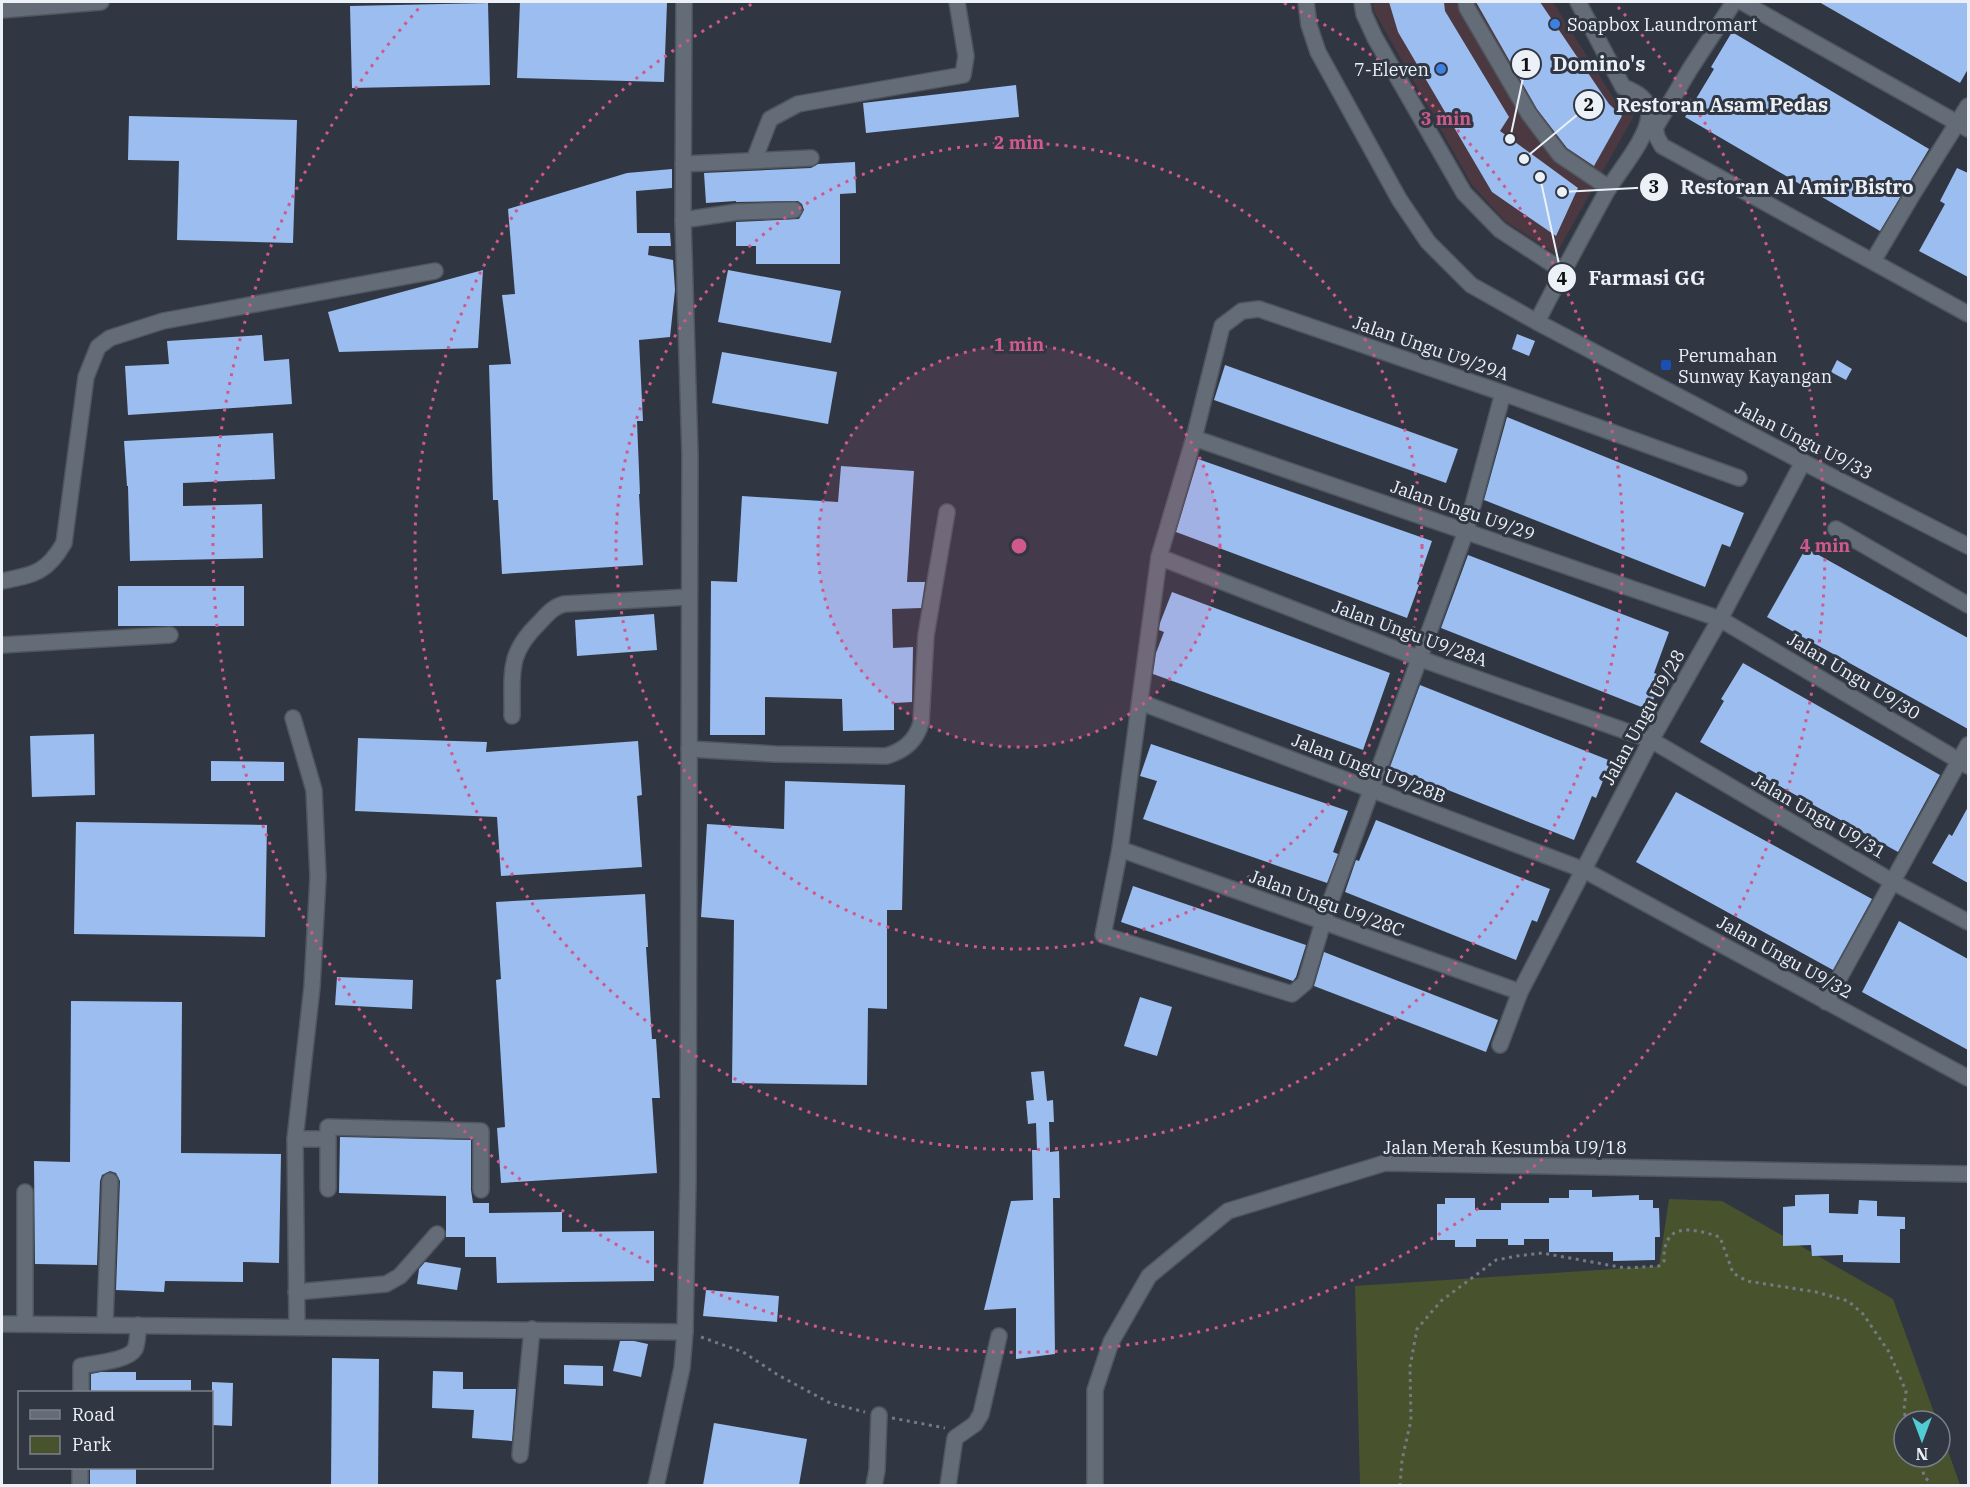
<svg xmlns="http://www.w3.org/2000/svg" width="1970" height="1487" font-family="'IBM Plex Serif',serif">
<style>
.commercial{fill:#4b3841}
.green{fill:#48532e}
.building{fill:#9cbdef}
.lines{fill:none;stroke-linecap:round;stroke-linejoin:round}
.minor-casing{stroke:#4f565e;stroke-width:18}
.path{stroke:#747a84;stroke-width:3;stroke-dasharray:3 4.5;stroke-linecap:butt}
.minor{stroke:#646c78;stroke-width:15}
.ring{fill:none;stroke:#cf598a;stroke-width:3;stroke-dasharray:3 6}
.shop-dot{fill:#3f7fe0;stroke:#303742;stroke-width:2}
.transit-dot{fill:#1a4fb4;stroke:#303742;stroke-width:2}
.labels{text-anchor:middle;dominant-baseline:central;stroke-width:6;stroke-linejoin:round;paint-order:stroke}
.poi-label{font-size:18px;fill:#ecf1f8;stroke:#303742;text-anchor:start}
.street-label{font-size:18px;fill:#ecf1f8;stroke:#303742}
.centre{fill:#cf598a;stroke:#303742;stroke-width:3}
.ring-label{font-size:18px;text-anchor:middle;font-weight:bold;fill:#cf598a;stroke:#303742;stroke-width:6;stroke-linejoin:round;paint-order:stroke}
.leader{fill:none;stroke:#ecf1f8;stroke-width:2}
.callout-dot{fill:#ecf1f8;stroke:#303742;stroke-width:2}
.mark-label{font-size:18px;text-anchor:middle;font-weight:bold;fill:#111}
.callout-label{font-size:20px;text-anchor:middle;font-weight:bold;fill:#ecf1f8;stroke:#303742;stroke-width:6;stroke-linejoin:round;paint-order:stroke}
</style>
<rect width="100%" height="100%" fill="#303742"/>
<path class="commercial" d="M 1373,2 L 1553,2 L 1614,99 L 1634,116 L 1556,254 L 1505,221 L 1472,185 L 1374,11 Z"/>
<path class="green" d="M 1669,1199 L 1722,1201 L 1893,1299 L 1937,1421 L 1904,1421 L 1904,1457 L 1940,1457 L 1940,1428 L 1960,1485 L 1360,1485 L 1355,1286 L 1659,1266 Z"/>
<g class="building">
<path d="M 520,2 L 667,3 L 664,82 L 517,78 Z"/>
<path d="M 1389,2 L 1444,2 L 1445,11 L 1509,117 L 1500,131 L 1578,188 L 1556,236 L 1492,192 L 1398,32 Z"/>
<path d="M 1476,2 L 1540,2 L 1609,104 L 1622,116 L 1594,166 L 1567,148 L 1537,109 Z"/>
<path d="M 1819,2 L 1968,2 L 1968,69 L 1960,83 Z"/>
<path d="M 488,3 L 490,85 L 352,88 L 350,6 Z"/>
<path d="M 1732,32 L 1929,149 L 1880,231 L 1685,117 L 1714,69 L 1711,67 Z"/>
<path d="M 1016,85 L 1019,117 L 866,133 L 863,103 Z"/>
<path d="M 129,116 L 297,120 L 293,243 L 177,240 L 179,161 L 128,160 Z"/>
<path d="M 855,162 L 856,193 L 840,194 L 840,264 L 756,264 L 756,246 L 736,246 L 736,222 L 799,219 L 804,210 L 802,204 L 798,201 L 736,202 L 736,201 L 706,203 L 704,173 L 811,168 L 818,164 Z"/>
<path d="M 1957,168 L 1968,173 L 1968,277 L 1919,251 L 1945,204 L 1940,201 Z"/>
<path d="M 672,169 L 672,188 L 636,191 L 637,233 L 670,233 L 671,246 L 649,246 L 648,255 L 673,260 L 675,290 L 670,337 L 639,340 L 643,421 L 637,421 L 640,494 L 639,494 L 643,565 L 502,574 L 498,500 L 493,500 L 489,365 L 511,364 L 502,295 L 515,294 L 508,209 L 627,173 Z"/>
<path d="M 483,270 L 478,348 L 339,352 L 328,312 Z"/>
<path d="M 728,270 L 841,291 L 831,343 L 718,322 Z"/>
<path d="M 1517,334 L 1535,341 L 1529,356 L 1512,349 Z"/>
<path d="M 262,335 L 264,361 L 289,359 L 292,404 L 128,415 L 125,366 L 169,364 L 167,341 Z"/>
<path d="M 722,352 L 837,372 L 828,424 L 712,403 Z"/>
<path d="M 1837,360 L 1852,369 L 1846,380 L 1831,372 Z"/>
<path d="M 1225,365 L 1458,449 L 1446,483 L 1214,400 Z"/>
<path d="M 1507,417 L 1744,513 L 1730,547 L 1722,544 L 1705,587 L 1484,500 Z"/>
<path d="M 273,433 L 275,479 L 183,483 L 183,506 L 262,504 L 263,558 L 130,561 L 128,486 L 127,486 L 124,441 Z"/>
<path d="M 1198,459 L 1432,541 L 1417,584 L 1419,585 L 1407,618 L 1176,532 Z"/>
<path d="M 841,466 L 914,471 L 907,582 L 925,582 L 921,608 L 892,609 L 893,648 L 913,647 L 912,702 L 894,703 L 894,730 L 843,731 L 842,699 L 765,697 L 765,735 L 710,735 L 711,581 L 737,582 L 742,496 L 838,502 Z"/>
<path d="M 1806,548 L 1968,638 L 1968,729 L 1767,617 Z"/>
<path d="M 1468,555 L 1669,632 L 1654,673 L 1663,676 L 1649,710 L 1441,628 Z"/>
<rect x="118" y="586" width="126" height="40"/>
<path d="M 1172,592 L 1390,673 L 1363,750 L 1153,674 L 1156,653 L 1164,632 L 1159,630 L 1160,623 Z"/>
<path d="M 654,614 L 657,650 L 577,656 L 575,620 Z"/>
<path d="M 1743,663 L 1940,775 L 1898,852 L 1700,742 L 1724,701 L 1721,699 Z"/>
<path d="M 1420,685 L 1611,761 L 1596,798 L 1592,796 L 1574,840 L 1390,767 Z"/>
<path d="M 94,734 L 95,795 L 32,797 L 30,736 Z"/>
<path d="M 358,738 L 487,742 L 486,752 L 638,741 L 642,795 L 637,796 L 642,867 L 501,876 L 497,817 L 355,811 Z"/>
<path d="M 1151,744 L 1348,811 L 1333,852 L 1338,854 L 1327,883 L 1143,819 L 1157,781 L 1140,776 Z"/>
<path d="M 211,761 L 284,762 L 284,781 L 211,781 Z"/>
<path d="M 785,781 L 905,785 L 902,910 L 887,910 L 887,1009 L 868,1008 L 867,1085 L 732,1083 L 734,920 L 701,917 L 707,824 L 784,829 Z"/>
<path d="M 1676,792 L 1872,899 L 1833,970 L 1636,862 Z"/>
<path d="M 1968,807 L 1968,883 L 1932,863 L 1949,834 L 1952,836 Z"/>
<path d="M 1376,820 L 1550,889 L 1537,922 L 1532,920 L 1516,960 L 1345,892 L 1356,860 L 1359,861 Z"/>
<path d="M 76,822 L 267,825 L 265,937 L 74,934 Z"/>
<path d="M 1133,886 L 1306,945 L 1296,977 L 1293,981 L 1121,922 Z"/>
<path d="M 645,894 L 648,947 L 646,947 L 652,1039 L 656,1039 L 660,1098 L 652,1098 L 657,1173 L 501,1183 L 497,1128 L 505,1127 L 496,980 L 501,979 L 496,902 Z"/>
<path d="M 1899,921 L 1968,959 L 1968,1050 L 1862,992 Z"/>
<path d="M 1324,952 L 1498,1020 L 1486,1052 L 1314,986 Z"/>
<path d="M 337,977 L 413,980 L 412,1009 L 335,1005 Z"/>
<path d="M 1140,997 L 1172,1007 L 1157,1056 L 1124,1046 Z"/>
<path d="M 71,1001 L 182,1002 L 181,1153 L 281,1154 L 279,1263 L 243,1262 L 243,1282 L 165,1281 L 164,1292 L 116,1290 L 120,1181 L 116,1173 L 110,1171 L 102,1175 L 100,1181 L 97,1265 L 35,1264 L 34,1161 L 70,1162 Z"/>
<path d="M 1044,1071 L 1047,1101 L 1053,1100 L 1054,1122 L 1049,1122 L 1050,1152 L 1059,1151 L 1060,1198 L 1053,1198 L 1055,1354 L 1016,1359 L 1016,1308 L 984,1310 L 1011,1201 L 1033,1200 L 1032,1150 L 1037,1150 L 1036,1123 L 1028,1124 L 1026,1101 L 1034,1100 L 1031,1072 Z"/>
<path d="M 340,1137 L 471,1140 L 471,1190 L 473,1203 L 489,1203 L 489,1213 L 562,1212 L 562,1232 L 654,1231 L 654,1281 L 497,1283 L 496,1257 L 465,1257 L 465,1237 L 446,1237 L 446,1196 L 339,1193 Z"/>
<path d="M 1569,1190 L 1592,1190 L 1592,1197 L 1639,1195 L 1639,1200 L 1653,1200 L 1653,1208 L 1659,1208 L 1660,1237 L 1655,1237 L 1655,1260 L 1613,1261 L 1613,1252 L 1549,1252 L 1549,1239 L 1524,1239 L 1524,1245 L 1508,1245 L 1508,1239 L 1476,1239 L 1476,1247 L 1455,1247 L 1455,1240 L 1437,1240 L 1437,1204 L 1445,1204 L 1445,1198 L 1475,1198 L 1475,1210 L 1501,1210 L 1501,1203 L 1549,1203 L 1549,1198 L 1569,1198 Z"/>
<path d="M 1829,1194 L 1829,1213 L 1858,1214 L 1859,1200 L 1877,1201 L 1877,1216 L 1905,1217 L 1905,1229 L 1900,1229 L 1900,1263 L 1843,1262 L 1843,1255 L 1812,1256 L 1811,1245 L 1783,1246 L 1783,1207 L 1795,1206 L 1795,1195 Z"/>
<path d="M 425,1262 L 461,1268 L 457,1290 L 417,1284 L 419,1269 Z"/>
<path d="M 706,1290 L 779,1296 L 777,1322 L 703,1316 Z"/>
<path d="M 620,1341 L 634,1341 L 648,1344 L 641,1377 L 613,1371 Z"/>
<path d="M 332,1358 L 379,1359 L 378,1485 L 331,1485 Z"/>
<path d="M 564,1365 L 603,1366 L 603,1386 L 564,1384 Z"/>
<path d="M 433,1371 L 463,1372 L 463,1389 L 516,1389 L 512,1441 L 472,1438 L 474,1410 L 432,1408 Z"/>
<path d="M 101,1372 L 136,1372 L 136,1380 L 191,1380 L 191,1392 L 91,1392 L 91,1374 Z"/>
<path d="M 212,1382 L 233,1383 L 232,1426 L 212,1425 Z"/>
<path d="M 714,1423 L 807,1439 L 799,1485 L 703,1485 Z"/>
<rect x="90" y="1467" width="46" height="18"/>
</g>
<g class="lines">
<defs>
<g id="minor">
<path d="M 1306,2 L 1309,25 L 1318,52 L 1399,199 L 1428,242 L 1471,285 L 1537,322 L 1803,462 L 1968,546"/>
<path d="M 1362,2 L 1364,14 L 1375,38 L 1464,193 L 1500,230 L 1563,271"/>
<path d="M 1466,2 L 1467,8 L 1529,114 L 1560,155 L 1609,188"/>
<path d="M 1734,2 L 1690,69 L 1655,128 L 1657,137 L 1662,146 L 1968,314"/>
<path d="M 1742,2 L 1968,129"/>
<path d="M 2,10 L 101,2"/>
<path d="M 754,160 L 770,119 L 798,104 L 963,75 L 966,56 L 957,2"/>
<path d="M 683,164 L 811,158"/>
<path d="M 683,220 L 737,212 L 794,210"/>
<path d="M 1873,261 L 1914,192 L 1968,106"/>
<path d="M 1537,322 C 1559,278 1583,235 1607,191 C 1619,171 1648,138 1649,115 C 1650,99 1636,92 1623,87 L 1578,2"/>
<path d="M 1503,393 L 1466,531 L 1323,922 L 1305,983 L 1292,994 L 1103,935 L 1120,849 L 1159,557 L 1194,438 L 1222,326 L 1242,311 L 1259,309 L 1503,393 L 1739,478"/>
<path d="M 1194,438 L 1720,619 L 1968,766"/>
<path d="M 1836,529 L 1968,605"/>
<path d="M 1159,557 L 1421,659 L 1651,740 L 1893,882 L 1968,922"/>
<path d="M 2,581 C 33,575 47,573 64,543 L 86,377 L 98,347 L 110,338 L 163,321 L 435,271"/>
<path d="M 2,645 L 170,635"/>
<path d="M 1140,702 L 1584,870 L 1968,1078"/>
<path d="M 512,716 C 513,675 506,655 538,624 C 546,616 552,607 564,604 L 689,597"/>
<path d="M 293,718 L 314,790 L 318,877 L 312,987 L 295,1139 L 297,1326"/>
<path d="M 689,749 L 775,754 L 886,756 C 904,751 916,741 921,723 L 926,635 L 947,512"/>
<path d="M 1120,849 L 1520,992"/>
<path d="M 1826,1002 L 1968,745"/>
<path d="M 1500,1045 L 1520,992 L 1651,740 L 1720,619 L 1803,462"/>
<path d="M 295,1139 L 328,1139 L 328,1127 L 481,1131 L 481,1190"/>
<path d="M 328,1189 L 328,1139"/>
<path d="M 296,1292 L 386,1284 L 400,1276 L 437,1234"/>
<path d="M 2,1324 L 685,1332"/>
<path d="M 25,1324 L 25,1192"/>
<path d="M 105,1325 L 110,1181"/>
<path d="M 81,1392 L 81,1366 C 95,1363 128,1361 135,1349 C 138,1342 138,1333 138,1325"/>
<path d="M 520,1455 L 532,1329"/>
<path d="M 80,1486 L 80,1468"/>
<path d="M 656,1486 L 682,1368 L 685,1332 L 688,1181 L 690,455 L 683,220 L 684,2"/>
<path d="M 874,1486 L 877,1470 L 879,1415"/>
<path d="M 948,1486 L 955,1438 L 975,1424 L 981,1414 L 999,1336"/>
<path d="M 1095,1486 L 1095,1390 L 1111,1342 L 1149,1276 L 1228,1211 L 1385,1163 L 1968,1174"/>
</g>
</defs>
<use href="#minor" class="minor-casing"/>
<g class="path">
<path d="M 701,1337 L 743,1352 L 778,1375 L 830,1403 L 865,1412"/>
<path d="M 892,1418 L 945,1428"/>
<path d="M 1920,1457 L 1924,1476 L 1930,1483 L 1930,1486"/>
<path d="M 1400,1486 L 1402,1460 L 1411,1420 L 1410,1367 L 1417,1329 L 1441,1301 L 1496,1260 L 1517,1256 L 1542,1253 L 1625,1268 L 1659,1266 L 1664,1261 C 1663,1221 1691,1228 1720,1237 L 1733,1273 L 1747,1281 L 1816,1292 L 1848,1301 L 1863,1314 L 1889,1352 L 1906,1391 L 1904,1410 L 1906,1421"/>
</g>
<use href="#minor" class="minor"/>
</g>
<circle cx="1019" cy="546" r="201" fill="#cf598a" fill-opacity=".12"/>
<g class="ring">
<circle cx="1019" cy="546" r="201"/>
<circle cx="1019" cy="546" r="403"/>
<path d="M1284 3A604 604 0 1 1 754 3"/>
<path d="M1618 7A806 806 0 1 1 420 7"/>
</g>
<g class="shop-dot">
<circle cx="1555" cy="24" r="6"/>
<circle cx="1441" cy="69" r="6"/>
</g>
<rect class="transit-dot" x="1660" y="359" width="12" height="12" rx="3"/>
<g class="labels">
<g class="poi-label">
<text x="1567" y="24">Soapbox Laundromart</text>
<text x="1429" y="69" text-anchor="end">7-Eleven</text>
<text x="1678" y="355">Perumahan<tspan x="1678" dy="21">Sunway Kayangan</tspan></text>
</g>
<g class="street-label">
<text transform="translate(1431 348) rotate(19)">Jalan Ungu U9/29A</text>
<text transform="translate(1804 440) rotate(27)">Jalan Ungu U9/33</text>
<text transform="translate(1463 510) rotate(19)">Jalan Ungu U9/29</text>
<text transform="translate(1410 633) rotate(20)">Jalan Ungu U9/28A</text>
<text transform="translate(1854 676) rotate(31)">Jalan Ungu U9/30</text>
<text transform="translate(1643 717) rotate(-61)">Jalan Ungu U9/28</text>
<text transform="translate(1369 768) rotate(21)">Jalan Ungu U9/28B</text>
<text transform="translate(1819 816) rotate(30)">Jalan Ungu U9/31</text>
<text transform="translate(1327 903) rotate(20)">Jalan Ungu U9/28C</text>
<text transform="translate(1785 957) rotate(29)">Jalan Ungu U9/32</text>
<text x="1505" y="1147">Jalan Merah Kesumba U9/18</text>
</g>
</g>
<circle cx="1019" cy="546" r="9" class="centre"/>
<g class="ring-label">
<text x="1446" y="125">3 min</text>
<text x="1019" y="149">2 min</text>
<text x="1019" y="351">1 min</text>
<text x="1825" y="552">4 min</text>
</g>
<path class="leader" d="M1510 139L1526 64M1524 159L1589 105M1562 192L1654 187M1540 177L1562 278"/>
<g class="callout-dot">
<circle cx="1510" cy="139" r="6"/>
<circle cx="1524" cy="159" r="6"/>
<circle cx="1562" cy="192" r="6"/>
<circle cx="1540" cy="177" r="6"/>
<circle cx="1526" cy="64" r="15"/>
<circle cx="1589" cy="105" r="15"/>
<circle cx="1654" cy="187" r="15"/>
<circle cx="1562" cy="278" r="15"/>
</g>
<g class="mark-label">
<text x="1526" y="71">1</text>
<text x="1589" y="111">2</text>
<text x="1654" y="193">3</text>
<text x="1562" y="285">4</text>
</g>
<g class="callout-label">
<text x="1599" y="71">Domino's</text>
<text x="1722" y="112">Restoran Asam Pedas</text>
<text x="1797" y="194">Restoran Al Amir Bistro</text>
<text x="1647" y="285">Farmasi GG</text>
</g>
<rect width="1970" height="1487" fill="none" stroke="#ecf1f8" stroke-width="6"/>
<rect x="18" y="1391" width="195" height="78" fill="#303742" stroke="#7b818b" stroke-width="1.5"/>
<rect x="30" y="1410" width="30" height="9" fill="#646c78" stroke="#7b818b" stroke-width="1.5"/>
<text x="72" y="1421" font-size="18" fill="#ecf1f8">Road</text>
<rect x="30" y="1436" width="30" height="18" fill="#48532e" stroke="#7b818b" stroke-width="1.5"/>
<text x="72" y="1451" font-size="18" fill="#ecf1f8">Park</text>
<g transform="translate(1922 1439) rotate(180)"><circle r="28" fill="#303742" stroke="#7b818b" stroke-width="1.5"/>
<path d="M0-4.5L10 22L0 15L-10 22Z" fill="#51ccd2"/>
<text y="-9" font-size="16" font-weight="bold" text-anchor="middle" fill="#ecf1f8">N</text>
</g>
</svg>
